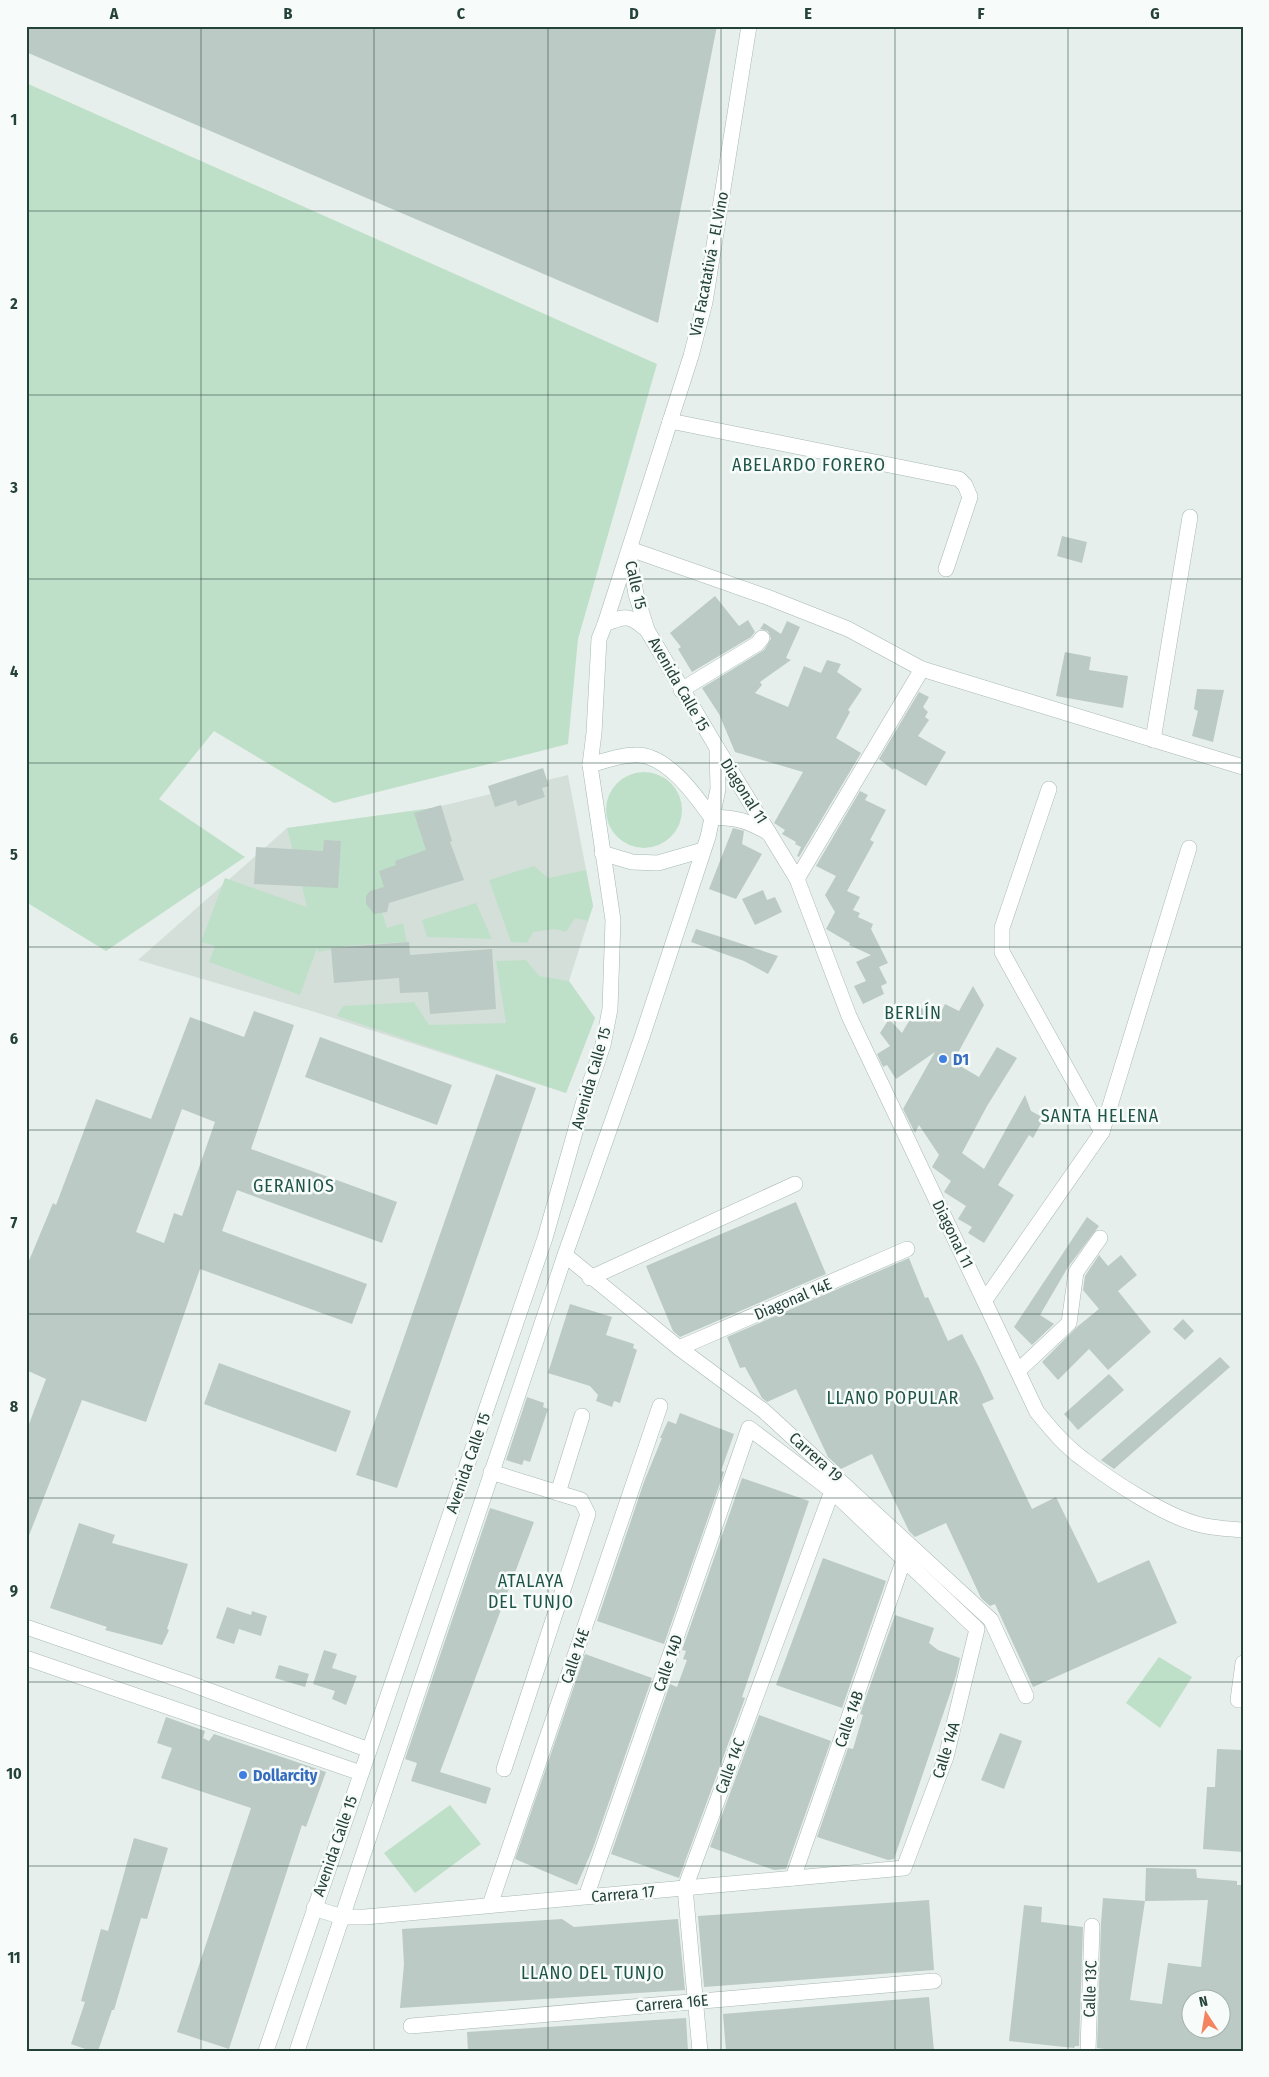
<svg xmlns="http://www.w3.org/2000/svg" width="1269" height="2077" font-family="'Fira Sans Condensed',sans-serif">
<style>
.built{fill:#d4dfda}
.green{fill:#bfe0c8}
.building{fill:#bbcac4;fill-rule:evenodd}
.lines{fill:none;stroke-linecap:round;stroke-linejoin:round}
.minor-casing{stroke:#a8b8b2;stroke-width:16}
.tertiary-casing{stroke:#a8b8b2;stroke-width:16}
.secondary-casing{stroke:#a4bbb3;stroke-width:16}
.minor{stroke:#fff;stroke-width:15}
.tertiary{stroke:#fff;stroke-width:15}
.secondary{stroke:#fff;stroke-width:15}
.grid{fill:none;stroke:#24423a;stroke-width:1;stroke-opacity:0.55}
.shop-dot{fill:#3f7fe0;stroke:#f7fbf9;stroke-width:2}
.labels{text-anchor:middle;dominant-baseline:central;stroke-width:5;stroke-linejoin:round;paint-order:stroke}
.street-label{font-size:16px;fill:#24423a;stroke:#f7fbf9}
.shop-label{font-size:16px;font-weight:bold;fill:#366cbe;stroke:#f7fbf9;text-anchor:start}
.neighbourhood-label{font-size:18px;letter-spacing:1px;fill:#1f5548;stroke:#f7fbf9}
.neatline{fill:none;stroke:#24423a;stroke-width:2}
.grid-label{font-size:16px;text-anchor:middle;font-weight:bold;fill:#24423a}
</style>
<rect width="100%" height="100%" fill="#e6efeb"/>
<path class="built" d="M 568,775 L 593,906 L 569,981 L 595,1018 L 566,1093 L 315,1012 L 138,960 L 287,828 L 433,808 Z"/>
<g class="green">
<path d="M 26,83 L 657,364 L 578,639 L 568,744 L 334,803 L 214,731 L 159,799 L 245,857 L 106,951 L 26,902 Z"/>
<circle cx="644" cy="810" r="38"/>
<path d="M 433,808 L 448,853 L 392,886 L 376,893 L 387,928 L 403,923 L 407,942 L 345,946 L 319,952 L 317,948 L 300,995 L 209,962 L 215,946 L 201,942 L 225,878 L 307,907 L 287,828 Z"/>
<path d="M 534,866 L 548,878 L 586,870 L 593,906 L 588,921 L 575,918 L 566,932 L 554,929 L 533,932 L 527,943 L 511,942 L 489,880 Z"/>
<path d="M 476,903 L 492,939 L 427,937 L 422,920 Z"/>
<path d="M 526,960 L 539,976 L 569,981 L 595,1018 L 566,1093 L 337,1016 L 343,1006 L 414,1002 L 429,1025 L 506,1023 L 496,961 Z"/>
<path d="M 1159,1657 L 1192,1677 L 1160,1728 L 1126,1703 Z"/>
<path d="M 450,1805 L 481,1844 L 415,1893 L 384,1853 Z"/>
</g>
<g class="building">
<path d="M 26,26 L 717,26 L 658,323 L 26,52 Z"/>
<path d="M 1062,536 L 1087,542 L 1082,563 L 1057,556 Z"/>
<path d="M 715,596 L 739,626 L 748,620 L 755,632 L 751,637 L 692,672 L 678,649 L 681,647 L 670,633 Z"/>
<path d="M 787,621 L 800,627 L 786,658 L 791,660 L 760,682 L 762,685 L 755,693 L 788,707 L 804,666 L 821,673 L 827,660 L 841,664 L 837,672 L 862,689 L 848,710 L 850,712 L 836,738 L 861,753 L 799,857 L 797,856 L 801,847 L 795,844 L 796,842 L 782,834 L 785,830 L 774,823 L 803,772 L 735,752 L 719,714 L 702,688 L 764,650 L 771,639 L 768,631 L 760,629 L 764,623 L 781,634 Z"/>
<path d="M 1065,652 L 1091,657 L 1089,670 L 1128,676 L 1123,708 L 1056,696 Z"/>
<path d="M 1197,689 L 1224,690 L 1213,742 L 1192,736 L 1198,711 L 1194,709 Z"/>
<path d="M 919,692 L 929,697 L 923,707 L 928,712 L 925,717 L 929,720 L 918,736 L 946,752 L 926,786 L 894,768 L 893,770 L 879,759 Z"/>
<path d="M 543,768 L 549,786 L 542,788 L 545,797 L 518,806 L 516,800 L 495,807 L 488,786 Z"/>
<path d="M 860,791 L 868,795 L 865,800 L 886,810 L 870,840 L 874,842 L 847,891 L 860,897 L 853,910 L 860,913 L 858,917 L 873,924 L 871,929 L 888,963 L 879,967 L 887,983 L 881,986 L 884,994 L 863,1004 L 854,986 L 866,981 L 856,962 L 871,955 L 849,945 L 850,943 L 826,929 L 835,912 L 825,895 L 836,876 L 816,866 Z"/>
<path d="M 441,805 L 452,841 L 450,842 L 464,880 L 389,903 L 387,912 L 374,914 L 366,904 L 366,896 L 370,891 L 384,887 L 379,871 L 396,865 L 395,861 L 426,850 L 414,813 Z"/>
<path d="M 733,828 L 744,831 L 742,844 L 762,854 L 736,899 L 709,889 Z"/>
<path d="M 324,840 L 341,841 L 338,888 L 254,884 L 256,847 L 323,851 Z"/>
<path d="M 763,890 L 767,900 L 775,897 L 782,912 L 755,925 L 742,899 Z"/>
<path d="M 696,929 L 724,938 L 778,956 L 768,974 L 744,961 L 691,942 Z"/>
<path d="M 409,942 L 410,955 L 492,949 L 496,1009 L 430,1014 L 428,992 L 400,993 L 399,978 L 334,983 L 331,948 Z"/>
<path d="M 973,986 L 984,1005 L 953,1062 L 979,1077 L 997,1047 L 1017,1058 L 987,1106 L 962,1153 L 984,1169 L 1025,1095 L 1031,1111 L 1044,1118 L 1033,1138 L 1029,1135 L 998,1185 L 1014,1195 L 984,1243 L 968,1233 L 972,1227 L 958,1219 L 966,1206 L 944,1192 L 951,1181 L 932,1167 L 939,1155 L 919,1125 L 915,1133 L 903,1109 L 935,1052 L 896,1079 L 887,1065 L 883,1067 L 877,1054 L 890,1046 L 880,1033 L 889,1019 L 902,1033 L 918,1006 L 938,1018 L 945,1004 L 959,1011 Z"/>
<path d="M 254,1011 L 294,1025 L 251,1149 L 397,1202 L 382,1243 L 237,1190 L 222,1231 L 367,1284 L 352,1324 L 200,1269 L 146,1422 L 82,1400 L 26,1543 L 26,1432 L 46,1379 L 26,1370 L 26,1268 L 53,1203 L 56,1205 L 96,1099 L 151,1119 L 190,1017 L 244,1037 ZM 182,1109 L 215,1122 L 182,1216 L 174,1213 L 164,1243 L 136,1232 Z"/>
<path d="M 320,1037 L 452,1085 L 437,1125 L 305,1077 Z"/>
<path d="M 496,1074 L 536,1088 L 397,1488 L 356,1475 Z"/>
<path d="M 796,1202 L 826,1274 L 680,1337 L 673,1331 L 646,1266 Z"/>
<path d="M 1087,1217 L 1099,1226 L 1068,1267 L 1040,1315 L 1054,1324 L 1032,1345 L 1014,1327 Z"/>
<path d="M 1099,1255 L 1108,1266 L 1121,1255 L 1137,1275 L 1118,1291 L 1151,1332 L 1108,1370 L 1089,1349 L 1058,1380 L 1042,1362 L 1077,1327 L 1099,1309 L 1083,1290 L 1085,1276 Z"/>
<path d="M 909,1258 L 925,1298 L 928,1297 L 948,1341 L 962,1334 L 979,1367 L 994,1399 L 982,1404 L 1032,1509 L 1056,1497 L 1098,1583 L 1149,1560 L 1177,1623 L 1033,1687 L 995,1604 L 990,1606 L 981,1598 L 946,1523 L 915,1537 L 909,1531 L 872,1454 L 841,1469 L 828,1457 L 796,1389 L 767,1402 L 762,1398 L 745,1367 L 740,1368 L 727,1337 Z"/>
<path d="M 570,1304 L 612,1317 L 606,1335 L 634,1344 L 633,1348 L 637,1350 L 620,1403 L 614,1401 L 612,1407 L 596,1401 L 598,1395 L 590,1386 L 548,1373 Z"/>
<path d="M 1183,1319 L 1194,1331 L 1185,1340 L 1173,1329 Z"/>
<path d="M 1220,1357 L 1230,1367 L 1114,1469 L 1101,1460 Z"/>
<path d="M 219,1363 L 351,1411 L 336,1452 L 204,1404 Z"/>
<path d="M 1109,1374 L 1124,1390 L 1078,1430 L 1064,1414 Z"/>
<path d="M 527,1397 L 544,1403 L 543,1407 L 548,1409 L 530,1462 L 524,1460 L 522,1465 L 506,1460 Z"/>
<path d="M 680,1413 L 734,1434 L 721,1471 L 724,1472 L 664,1644 L 597,1621 L 644,1482 L 662,1438 L 660,1438 L 668,1421 L 676,1424 Z"/>
<path d="M 742,1478 L 809,1501 L 742,1697 L 745,1698 L 679,1878 L 611,1854 L 670,1684 L 677,1687 L 687,1660 L 683,1659 L 686,1651 L 682,1650 Z"/>
<path d="M 490,1508 L 534,1522 L 440,1772 L 491,1788 L 486,1804 L 411,1781 L 417,1763 L 405,1759 Z"/>
<path d="M 79,1523 L 115,1535 L 112,1543 L 188,1564 L 167,1629 L 169,1630 L 162,1645 L 105,1630 L 107,1627 L 50,1608 Z"/>
<path d="M 823,1558 L 886,1581 L 842,1708 L 776,1685 Z"/>
<path d="M 227,1607 L 251,1615 L 252,1611 L 267,1616 L 261,1636 L 239,1629 L 234,1644 L 216,1638 Z"/>
<path d="M 895,1615 L 934,1628 L 929,1643 L 938,1650 L 960,1658 L 956,1676 L 894,1859 L 888,1860 L 817,1837 L 848,1748 L 853,1749 L 863,1715 L 860,1714 Z"/>
<path d="M 324,1650 L 337,1654 L 332,1668 L 357,1676 L 346,1705 L 332,1699 L 335,1691 L 313,1684 Z"/>
<path d="M 585,1654 L 652,1678 L 593,1848 L 577,1885 L 515,1859 Z"/>
<path d="M 279,1665 L 309,1674 L 305,1687 L 275,1678 Z"/>
<path d="M 759,1715 L 831,1741 L 786,1869 L 774,1870 L 710,1847 Z"/>
<path d="M 166,1717 L 205,1731 L 203,1738 L 209,1741 L 214,1734 L 326,1772 L 306,1827 L 302,1825 L 229,2049 L 177,2032 L 251,1808 L 161,1778 L 172,1748 L 157,1743 Z"/>
<path d="M 1000,1733 L 1022,1741 L 1004,1789 L 981,1780 Z"/>
<path d="M 1217,1749 L 1243,1750 L 1243,1852 L 1203,1849 L 1207,1787 L 1215,1787 Z"/>
<path d="M 134,1838 L 168,1848 L 147,1919 L 141,1918 L 114,2010 L 112,2010 L 98,2051 L 91,2051 L 71,2044 L 85,2002 L 81,2001 L 101,1929 L 108,1931 Z"/>
<path d="M 1146,1868 L 1196,1869 L 1197,1878 L 1237,1881 L 1237,1885 L 1243,1885 L 1243,2051 L 1120,2051 L 1097,2048 L 1101,1923 L 1103,1898 L 1145,1901 ZM 1208,1900 L 1201,1967 L 1168,1963 L 1162,2004 L 1130,2000 L 1145,1901 ZM 1192,2000 L 1222,2000 L 1222,2030 L 1192,2030 Z"/>
<path d="M 929,1900 L 934,1970 L 704,1987 L 698,1916 Z"/>
<path d="M 1024,1905 L 1042,1907 L 1041,1922 L 1083,1927 L 1079,2046 L 1075,2046 L 1074,2048 L 1009,2041 Z"/>
<path d="M 562,1919 L 574,1927 L 678,1919 L 685,1990 L 400,2008 L 404,1964 L 402,1929 Z"/>
<path d="M 929,1997 L 934,2051 L 726,2051 L 723,2014 Z"/>
<path d="M 686,2018 L 688,2051 L 468,2051 L 467,2032 Z"/>
</g>
<g class="lines">
<defs>
<g id="minor">
<path d="M 670,421 L 959,479 L 965,485 L 970,497 L 946,569"/>
<path d="M 630,549 L 767,597 L 848,629 L 922,669 L 1243,767"/>
<path d="M 629,556 L 636,594 L 647,630"/>
<path d="M 605,624 L 691,356 L 705,302 L 749,26"/>
<path d="M 681,690 L 757,644 L 762,638"/>
<path d="M 1153,740 L 1190,517"/>
<path d="M 1049,789 L 1002,928 L 1002,952 L 1102,1132"/>
<path d="M 797,879 L 922,669"/>
<path d="M 565,1255 L 679,1348 L 764,1411 L 991,1620 L 1026,1696"/>
<path d="M 590,1278 L 795,1184"/>
<path d="M 985,1300 L 1102,1132 L 1189,848"/>
<path d="M 679,1348 L 907,1249"/>
<path d="M 1019,1370 L 1069,1323 L 1076,1272 L 1100,1238"/>
<path d="M 491,1472 L 581,1500 L 588,1514 L 504,1769"/>
<path d="M 558,1493 L 582,1416"/>
<path d="M 26,1627 L 186,1682 L 369,1750"/>
<path d="M 26,1658 L 361,1773"/>
<path d="M 1238,1700 L 1243,1663"/>
<path d="M 793,1878 L 904,1559"/>
<path d="M 490,1905 L 660,1406"/>
<path d="M 342,1917 L 365,1917 L 904,1868 L 946,1757 L 977,1629 L 832,1491 L 749,1428 L 586,1897"/>
<path d="M 411,2026 L 934,1981"/>
<path d="M 700,2051 L 685,1888 L 832,1491"/>
<path d="M 1088,2051 L 1092,1926"/>
</g>
<g id="tertiary">
<path d="M 717,748 L 797,879 L 849,1016 L 1037,1412 C 1051,1429 1065,1446 1083,1459 C 1112,1481 1166,1517 1201,1525 C 1214,1528 1229,1529 1243,1530"/>
<path d="M 711,817 C 738,818 746,820 769,833"/>
</g>
<g id="secondary">
<path d="M 590,765 C 604,761 620,755 635,755 C 666,753 696,796 711,817"/>
<path d="M 602,853 L 632,862 L 658,863 L 703,850"/>
<path d="M 314,1908 L 342,1917"/>
<path d="M 266,2051 L 545,1238 L 583,1104 L 603,1045 L 610,1009 L 613,920 L 590,765 L 594,733 L 599,639 L 605,624 C 626,615 630,615 647,630 L 717,748 L 718,789 L 708,837 L 642,1037 L 565,1255 L 297,2051"/>
</g>
</defs>
<use href="#minor" class="minor-casing"/>
<use href="#tertiary" class="tertiary-casing"/>
<use href="#secondary" class="secondary-casing"/>
<use href="#minor" class="minor"/>
<use href="#tertiary" class="tertiary"/>
<use href="#secondary" class="secondary"/>
</g>
<path class="grid" d="M 201,26 L 201,2051M 374,26 L 374,2051M 548,26 L 548,2051M 721,26 L 721,2051M 895,26 L 895,2051M 1068,26 L 1068,2051M 26,211 L 1243,211M 26,395 L 1243,395M 26,579 L 1243,579M 26,763 L 1243,763M 26,947 L 1243,947M 26,1130 L 1243,1130M 26,1314 L 1243,1314M 26,1498 L 1243,1498M 26,1682 L 1243,1682M 26,1866 L 1243,1866"/>
<g class="shop-dot">
<circle cx="943" cy="1059" r="5"/>
<circle cx="243" cy="1775" r="5"/>
</g>
<g class="labels">
<g class="street-label">
<text transform="translate(709 264) rotate(-79)">Vía Facatativá - El Vino</text>
<text transform="translate(636 585) rotate(77)">Calle 15</text>
<text transform="translate(679 684) rotate(60)">Avenida Calle 15</text>
<text transform="translate(744 791) rotate(58)">Diagonal 11</text>
<text transform="translate(591 1078) rotate(-74)">Avenida Calle 15</text>
<text transform="translate(953 1234) rotate(64)">Diagonal 11</text>
<text transform="translate(793 1299) rotate(-23)">Diagonal 14E</text>
<text transform="translate(816 1457) rotate(42)">Carrera 19</text>
<text transform="translate(468 1463) rotate(-71)">Avenida Calle 15</text>
<text transform="translate(575 1656) rotate(-71)">Calle 14E</text>
<text transform="translate(668 1663) rotate(-71)">Calle 14D</text>
<text transform="translate(849 1719) rotate(-71)">Calle 14B</text>
<text transform="translate(946 1750) rotate(-73)">Calle 14A</text>
<text transform="translate(730 1766) rotate(-70)">Calle 14C</text>
<text transform="translate(335 1846) rotate(-71)">Avenida Calle 15</text>
<text transform="translate(623 1894) rotate(-5)">Carrera 17</text>
<text transform="translate(1090 1989) rotate(-88)">Calle 13C</text>
<text transform="translate(672 2003) rotate(-5)">Carrera 16E</text>
</g>
<g class="shop-label">
<text x="953" y="1059">D1</text>
<text x="253" y="1775">Dollarcity</text>
</g>
<g class="neighbourhood-label">
<text x="809" y="465">ABELARDO FORERO</text>
<text x="913" y="1013">BERLÍN</text>
<text x="1100" y="1116">SANTA HELENA</text>
<text x="294" y="1186">GERANIOS</text>
<text x="893" y="1398">LLANO POPULAR</text>
<text x="531" y="1581">ATALAYA<tspan x="531" dy="21">DEL TUNJO</tspan></text>
<text x="593" y="1973">LLANO DEL TUNJO</text>
</g>
</g>
<rect width="1269" height="2077" fill="none" stroke="#f7fbf9" stroke-width="55"/>
<g transform="translate(1206 2014) rotate(348)"><circle r="24" fill="#f7fbf9" stroke="#a3b1ad"/>
<path d="M0-4L9 19L0 12L-9 19Z" fill="#f4845f"/>
<text y="-8" font-size="14" font-weight="bold" text-anchor="middle" fill="#24423a">N</text>
</g>
<rect x="28" y="28" width="1214" height="2022" class="neatline"/>
<g class="grid-label">
<text x="114" y="19">A</text>
<text x="288" y="19">B</text>
<text x="461" y="19">C</text>
<text x="634" y="19">D</text>
<text x="808" y="19">E</text>
<text x="981" y="19">F</text>
<text x="1155" y="19">G</text>
<text x="14" y="125">1</text>
<text x="14" y="309">2</text>
<text x="14" y="493">3</text>
<text x="14" y="677">4</text>
<text x="14" y="860">5</text>
<text x="14" y="1044">6</text>
<text x="14" y="1228">7</text>
<text x="14" y="1412">8</text>
<text x="14" y="1596">9</text>
<text x="14" y="1779">10</text>
<text x="14" y="1963">11</text>
</g>
</svg>
